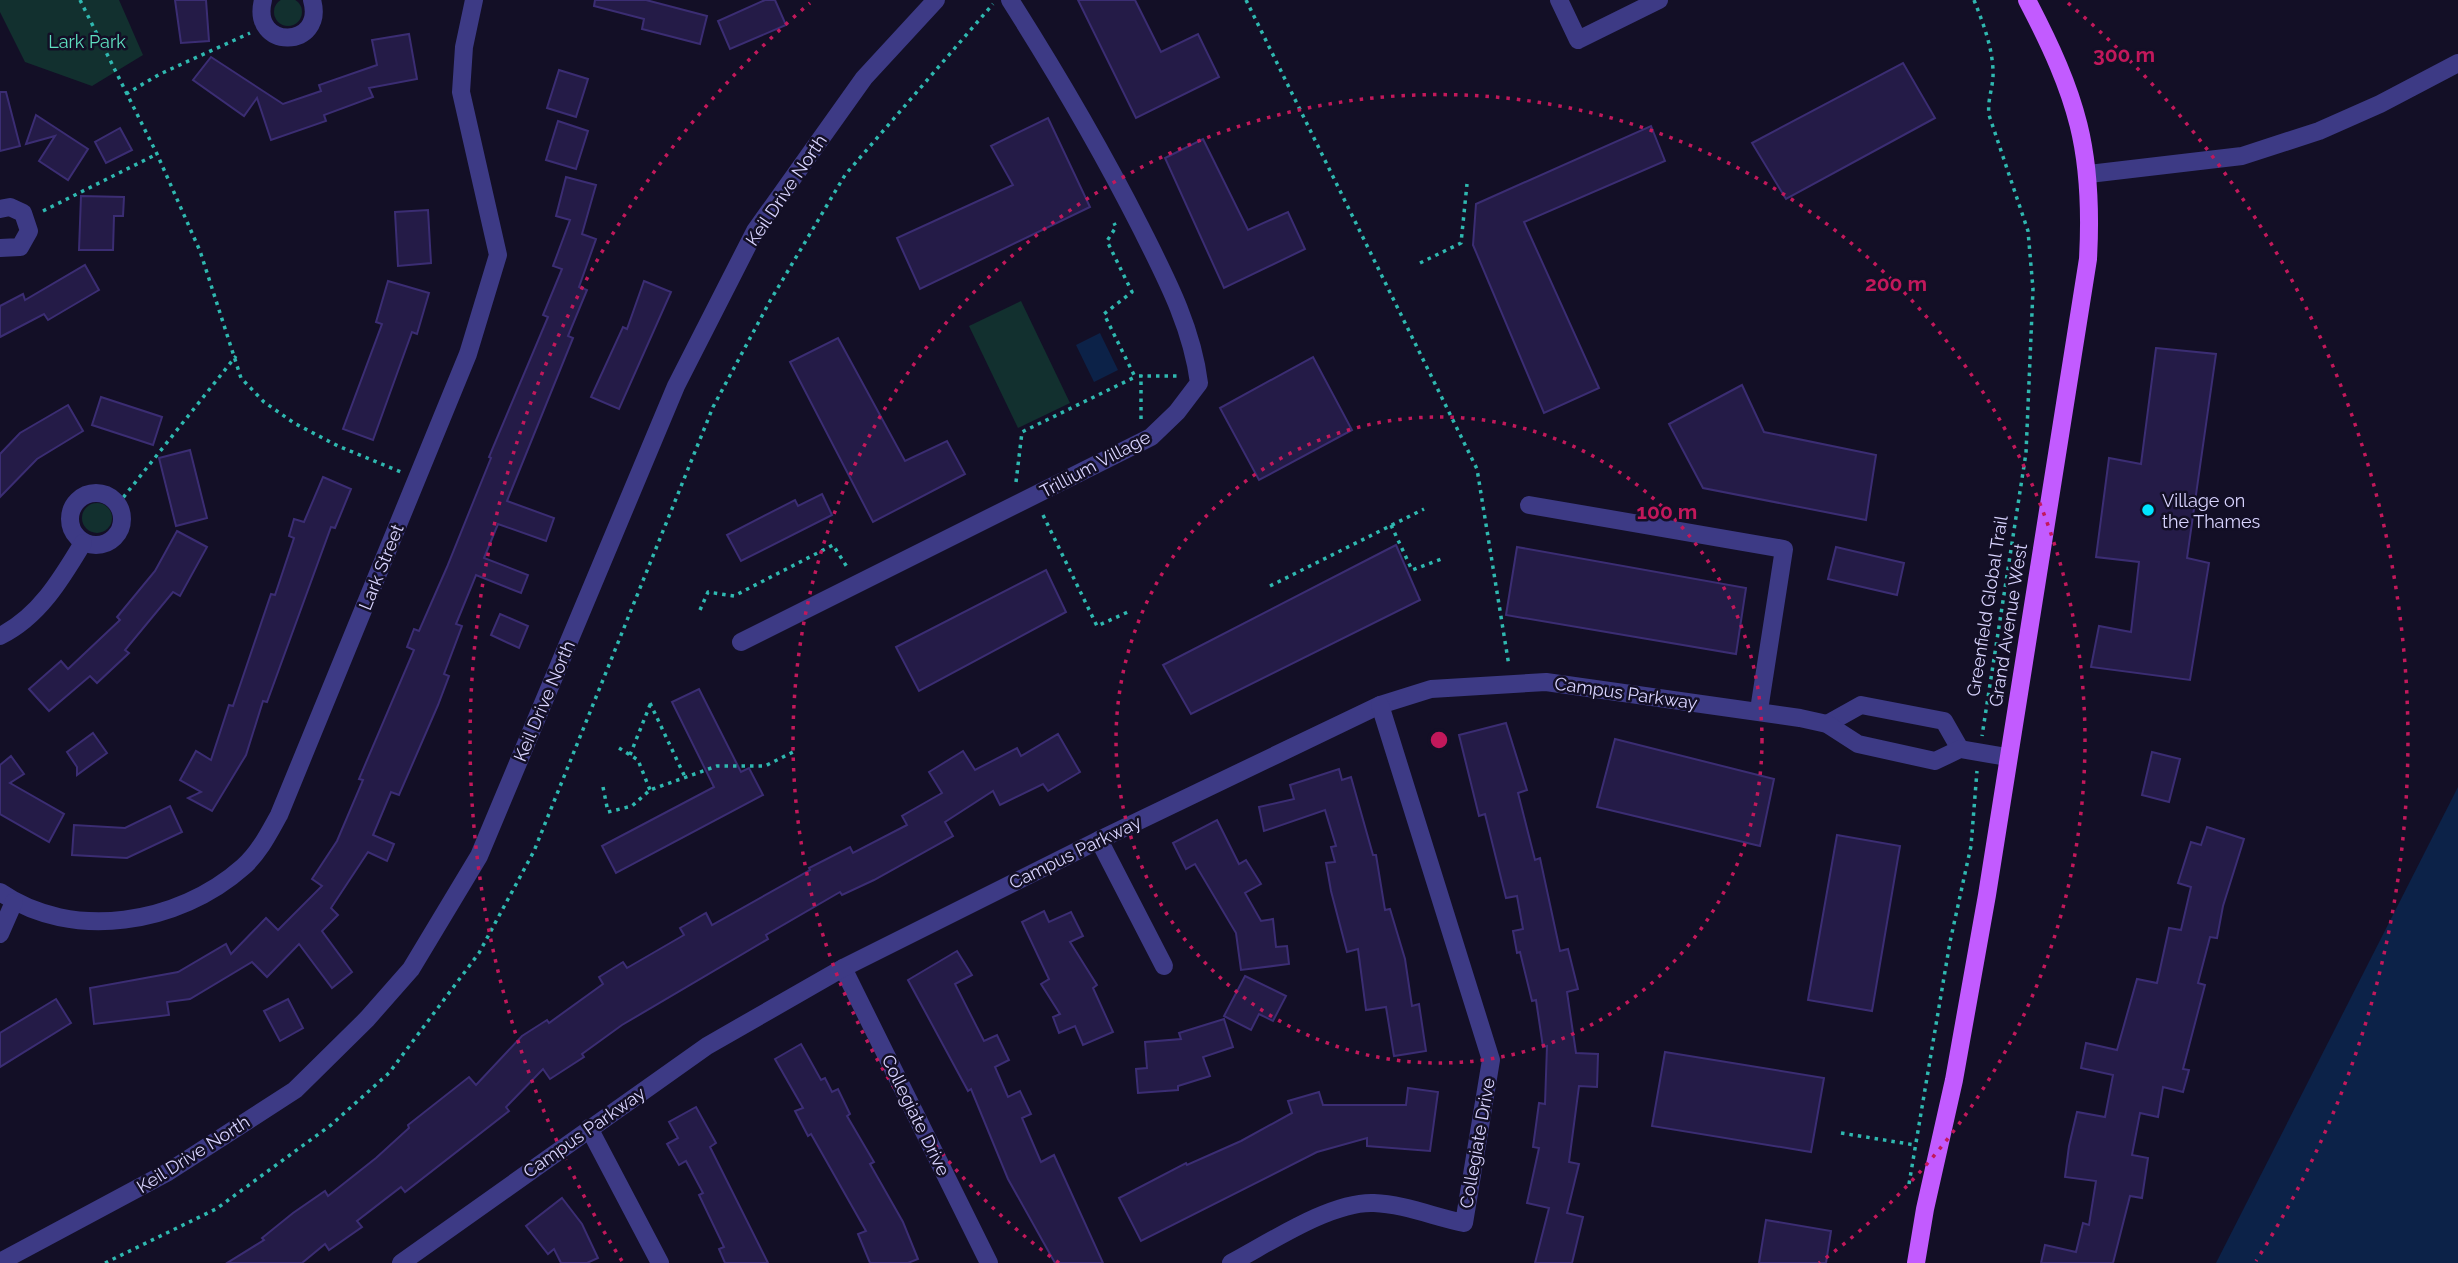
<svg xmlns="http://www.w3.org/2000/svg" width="2458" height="1263" font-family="Raleway,sans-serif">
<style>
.green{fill:#12302f}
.water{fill:#0c2248}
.building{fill:#241b47;stroke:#3b2d73;stroke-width:2}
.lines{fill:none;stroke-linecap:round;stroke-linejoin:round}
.path{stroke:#2fb8b0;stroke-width:3.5;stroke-dasharray:3.5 5;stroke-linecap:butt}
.minor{stroke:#3d3a85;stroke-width:18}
.major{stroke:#c25bff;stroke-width:18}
.ring{fill:none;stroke:#c2185b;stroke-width:3.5;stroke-dasharray:3.5 7}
.poi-dot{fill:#00e5ff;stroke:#130f26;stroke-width:2.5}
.labels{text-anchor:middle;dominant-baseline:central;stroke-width:5;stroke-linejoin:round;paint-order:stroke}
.park-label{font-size:18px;fill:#5fe0c0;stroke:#130f26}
.street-label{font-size:18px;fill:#d9d4ff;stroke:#130f26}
.poi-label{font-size:18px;fill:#d9d4ff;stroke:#130f26;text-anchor:start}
.centre{fill:#c2185b;stroke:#130f26;stroke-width:3.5}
.ring-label{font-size:21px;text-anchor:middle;font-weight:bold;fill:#c2185b;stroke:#130f26;stroke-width:5;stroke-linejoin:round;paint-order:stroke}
</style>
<rect width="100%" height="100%" fill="#130f26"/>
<g class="green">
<circle cx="288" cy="12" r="14"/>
<path d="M 0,0 L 119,0 L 143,55 L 92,86 L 25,62 L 0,12 Z"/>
<path d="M 1021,301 L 1070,403 L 1018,428 L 969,326 Z"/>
<circle cx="97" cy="518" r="15"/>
</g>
<g class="water">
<path d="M 1100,333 L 1118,370 L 1094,382 L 1076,345 Z"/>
<path d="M 2458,787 L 2458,1263 L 2216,1263 Z"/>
</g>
<g class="building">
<path d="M 175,0 L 206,0 L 209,41 L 181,43 Z"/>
<path d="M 595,0 L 646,0 L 707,16 L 700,44 L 642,29 L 644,19 L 594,6 Z"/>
<path d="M 765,0 L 775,0 L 786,25 L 730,49 L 718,21 Z"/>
<path d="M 1078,0 L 1135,0 L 1161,52 L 1198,34 L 1219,77 L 1136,118 Z"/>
<path d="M 409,34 L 417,79 L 369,88 L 373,97 L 324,115 L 326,121 L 271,140 L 257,98 L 244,116 L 193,80 L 211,57 L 283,104 L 321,91 L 319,85 L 377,65 L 372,40 Z"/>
<path d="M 1903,63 L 1935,118 L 1786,199 L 1752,143 Z"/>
<path d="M 559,70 L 588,79 L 576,117 L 547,108 Z"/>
<path d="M 0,92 L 6,92 L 20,146 L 0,151 Z"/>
<path d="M 36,115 L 88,149 L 68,180 L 39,161 L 55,136 L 26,144 Z"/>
<path d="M 1048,118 L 1090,207 L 920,289 L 897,238 L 1013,185 L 991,146 Z"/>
<path d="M 558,121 L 588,131 L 576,169 L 546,160 Z"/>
<path d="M 1651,126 L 1665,161 L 1524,222 L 1599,388 L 1544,413 L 1473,245 L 1476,204 Z"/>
<path d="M 120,128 L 132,150 L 106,163 L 95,142 Z"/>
<path d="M 1203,139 L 1248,230 L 1288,212 L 1305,249 L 1224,288 L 1165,158 Z"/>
<path d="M 566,177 L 596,185 L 582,234 L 596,239 L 579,287 L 587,290 L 568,336 L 573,338 L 507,501 L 554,518 L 546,541 L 498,524 L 484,558 L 528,575 L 521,593 L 476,575 L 456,624 L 462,626 L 444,674 L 449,676 L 438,705 L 399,795 L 391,792 L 373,835 L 394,844 L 387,861 L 368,852 L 331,908 L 338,915 L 322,931 L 352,972 L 332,988 L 299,944 L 267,977 L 252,962 L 190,999 L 167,1002 L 169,1015 L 94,1024 L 90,988 L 178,972 L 226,944 L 231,954 L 266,918 L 278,930 L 322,886 L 312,879 L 337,841 L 363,780 L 359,779 L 414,650 L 407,647 L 414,629 L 419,631 L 447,567 L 491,458 L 489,457 L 548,317 L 543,315 L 562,269 L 553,266 L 570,220 L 556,216 Z"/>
<path d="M 81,196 L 124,197 L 123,216 L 114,216 L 113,250 L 79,250 Z"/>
<path d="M 428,210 L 431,263 L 398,266 L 395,212 Z"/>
<path d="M 85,265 L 99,290 L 48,320 L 44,314 L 0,337 L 0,306 L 23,294 L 25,300 Z"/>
<path d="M 388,281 L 429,293 L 417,334 L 412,332 L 373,440 L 343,429 L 382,324 L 376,322 Z"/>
<path d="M 644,281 L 671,292 L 619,409 L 591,397 L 623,327 L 627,329 Z"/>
<path d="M 838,338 L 905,461 L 947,441 L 965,474 L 873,522 L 790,362 Z"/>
<path d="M 2156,348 L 2216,354 L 2187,558 L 2209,563 L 2190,680 L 2091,667 L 2099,626 L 2131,632 L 2139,562 L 2096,557 L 2109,458 L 2141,464 Z"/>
<path d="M 1313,357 L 1352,430 L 1259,480 L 1220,408 Z"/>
<path d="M 1742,385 L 1764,432 L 1876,455 L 1866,520 L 1703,488 L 1669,424 Z"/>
<path d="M 101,397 L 162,417 L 153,445 L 92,425 Z"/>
<path d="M 68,405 L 83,431 L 37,459 L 0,497 L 0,454 L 20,433 Z"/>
<path d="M 190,450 L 207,518 L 176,526 L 159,458 Z"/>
<path d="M 323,477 L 351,489 L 335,528 L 331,527 L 267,702 L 263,701 L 246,755 L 212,811 L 188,798 L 201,792 L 180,780 L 196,751 L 211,760 L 229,705 L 233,706 L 271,594 L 275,595 L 294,538 L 289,536 L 294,519 L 304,522 Z"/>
<path d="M 822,494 L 832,515 L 741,561 L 727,535 L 795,500 L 798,506 Z"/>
<path d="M 177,531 L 207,547 L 180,596 L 173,592 L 125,650 L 129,653 L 97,683 L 90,676 L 49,711 L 29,689 L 61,661 L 68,669 L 120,620 L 117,617 L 155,571 Z"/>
<path d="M 1396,545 L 1420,600 L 1191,714 L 1163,665 Z"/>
<path d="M 1517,547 L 1746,588 L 1736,654 L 1506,615 Z"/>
<path d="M 1836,547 L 1904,563 L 1897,595 L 1828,579 Z"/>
<path d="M 1046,570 L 1066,612 L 919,691 L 896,647 Z"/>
<path d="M 500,614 L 528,626 L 519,648 L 491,635 Z"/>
<path d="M 699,689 L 741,772 L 749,768 L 763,795 L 616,873 L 602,846 L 714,787 L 672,702 Z"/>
<path d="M 1506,723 L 1527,790 L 1518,793 L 1535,860 L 1540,858 L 1560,951 L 1568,949 L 1578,989 L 1567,992 L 1576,1053 L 1598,1054 L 1597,1087 L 1579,1086 L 1569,1162 L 1579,1164 L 1567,1213 L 1583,1217 L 1572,1263 L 1535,1263 L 1549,1208 L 1527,1203 L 1539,1148 L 1533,1147 L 1539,1103 L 1545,1104 L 1547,1046 L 1543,1047 L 1536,1000 L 1532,1001 L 1520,952 L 1517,953 L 1513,931 L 1523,929 L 1517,896 L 1506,898 L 1485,814 L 1479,816 L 1459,735 Z"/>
<path d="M 93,733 L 107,753 L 77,775 L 77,767 L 67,752 Z"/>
<path d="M 1058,734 L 1080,772 L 1048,791 L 1043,784 L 1000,805 L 993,791 L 945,822 L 953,836 L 874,880 L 842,895 L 840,892 L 766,935 L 768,939 L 622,1025 L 582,1054 L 584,1057 L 550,1079 L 543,1069 L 506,1107 L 509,1111 L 405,1192 L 401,1187 L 357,1221 L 362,1227 L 329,1250 L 325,1244 L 302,1263 L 227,1263 L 264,1240 L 262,1238 L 293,1213 L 325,1191 L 328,1196 L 376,1158 L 409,1128 L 408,1125 L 469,1077 L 476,1085 L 522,1036 L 547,1020 L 549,1023 L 603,984 L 599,977 L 623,962 L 627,968 L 684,935 L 680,928 L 706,913 L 712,925 L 810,870 L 809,868 L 850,847 L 853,853 L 907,825 L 902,816 L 942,793 L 929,772 L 963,751 L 975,770 L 1017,748 L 1021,756 Z"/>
<path d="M 1615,739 L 1774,779 L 1760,846 L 1597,807 Z"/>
<path d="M 2152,752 L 2180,759 L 2169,802 L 2142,795 Z"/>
<path d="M 11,756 L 24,774 L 10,783 L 64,814 L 49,842 L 0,814 L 0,765 Z"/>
<path d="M 1339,769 L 1342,780 L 1351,777 L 1373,855 L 1376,855 L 1385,910 L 1390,909 L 1405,959 L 1412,1006 L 1419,1004 L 1426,1051 L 1394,1056 L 1386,1007 L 1366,1010 L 1358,949 L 1347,952 L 1331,891 L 1326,863 L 1335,862 L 1331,847 L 1336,846 L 1325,810 L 1264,831 L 1259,807 L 1294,799 L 1290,785 Z"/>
<path d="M 170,806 L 182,832 L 127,858 L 72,855 L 74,825 L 125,828 Z"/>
<path d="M 1217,820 L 1239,864 L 1246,860 L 1261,884 L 1245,893 L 1261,921 L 1273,919 L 1276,947 L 1287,946 L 1289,964 L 1241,970 L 1236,933 L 1195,864 L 1186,869 L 1173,843 Z"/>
<path d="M 2207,827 L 2244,839 L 2223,906 L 2217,938 L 2210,937 L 2198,983 L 2205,985 L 2183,1069 L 2189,1070 L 2183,1092 L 2163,1087 L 2158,1117 L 2140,1113 L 2132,1155 L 2148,1158 L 2142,1198 L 2130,1196 L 2113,1263 L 2041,1263 L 2045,1245 L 2076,1252 L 2083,1223 L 2089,1225 L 2096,1181 L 2065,1177 L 2069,1146 L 2077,1112 L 2105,1117 L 2113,1075 L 2081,1068 L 2086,1043 L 2117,1050 L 2137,979 L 2157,983 L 2169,928 L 2181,930 L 2191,887 L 2178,883 L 2191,842 L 2201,845 Z"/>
<path d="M 1837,835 L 1900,846 L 1872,1011 L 1808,1000 Z"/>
<path d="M 1044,911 L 1049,922 L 1071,912 L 1083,936 L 1070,942 L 1097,985 L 1093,988 L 1113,1032 L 1083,1045 L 1075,1026 L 1059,1033 L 1053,1017 L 1060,1014 L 1041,984 L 1049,979 L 1022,922 Z"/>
<path d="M 957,951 L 972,975 L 955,984 L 984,1041 L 997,1035 L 1009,1060 L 995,1067 L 1008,1097 L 1020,1091 L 1031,1114 L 1022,1118 L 1041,1162 L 1054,1155 L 1103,1263 L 1055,1263 L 1008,1179 L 971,1089 L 968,1091 L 908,980 Z"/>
<path d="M 1245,976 L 1286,996 L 1273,1021 L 1259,1014 L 1251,1030 L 1224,1016 Z"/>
<path d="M 56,999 L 71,1023 L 0,1067 L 0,1033 Z"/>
<path d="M 288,999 L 303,1028 L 280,1041 L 264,1011 Z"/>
<path d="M 1224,1019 L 1233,1047 L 1203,1057 L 1210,1076 L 1178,1086 L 1178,1090 L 1138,1093 L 1136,1069 L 1147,1068 L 1145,1042 L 1181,1039 L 1179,1033 Z"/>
<path d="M 801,1044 L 821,1080 L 825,1078 L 832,1092 L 838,1089 L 850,1114 L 847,1116 L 874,1162 L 870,1164 L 903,1222 L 918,1259 L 908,1263 L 870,1263 L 858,1234 L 866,1231 L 811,1134 L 808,1136 L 795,1111 L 803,1108 L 775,1059 Z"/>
<path d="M 1665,1052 L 1824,1078 L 1811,1152 L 1652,1126 Z"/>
<path d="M 1408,1088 L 1438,1092 L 1430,1151 L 1367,1146 L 1367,1138 L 1317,1152 L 1141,1241 L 1119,1198 L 1186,1163 L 1187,1165 L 1241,1141 L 1292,1113 L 1288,1101 L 1319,1092 L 1323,1105 L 1406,1105 Z"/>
<path d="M 696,1107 L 716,1143 L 710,1147 L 768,1263 L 725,1263 L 719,1249 L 724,1247 L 699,1195 L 703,1193 L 686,1161 L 679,1165 L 667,1144 L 678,1138 L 669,1122 Z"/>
<path d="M 562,1198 L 582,1224 L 598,1258 L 587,1263 L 561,1263 L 554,1249 L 548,1254 L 526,1226 Z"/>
<path d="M 1766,1220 L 1831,1231 L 1826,1263 L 1759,1263 Z"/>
</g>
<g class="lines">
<g class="path">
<path d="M 80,0 L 157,154 L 200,251 L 241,378 L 264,402 L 294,423 L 338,446 L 401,472"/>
<path d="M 1246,0 L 1477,469 L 1509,666"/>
<path d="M 1974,0 C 1983,23 1992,46 1993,70 C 1994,86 1987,99 1989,115 L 2028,231 L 2033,289 L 2026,453 L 1982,736"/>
<path d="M 126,94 L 160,74 L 250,33"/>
<path d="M 43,211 L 157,154"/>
<path d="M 1420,263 L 1461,243 L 1467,184"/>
<path d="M 1139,376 L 1180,376"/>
<path d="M 1141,419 L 1141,375"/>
<path d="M 1016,482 L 1022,432 L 1135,377 L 1104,314 L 1132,292 L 1107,241 L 1116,227 L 1114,223"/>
<path d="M 118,504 L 236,356"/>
<path d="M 1043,515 L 1097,626 L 1130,611"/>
<path d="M 1391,525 L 1412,570 L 1444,558"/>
<path d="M 1270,586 L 1424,509"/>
<path d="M 700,610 L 708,592 L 734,596 L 833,545 L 847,567"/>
<path d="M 650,703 L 685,777"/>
<path d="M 619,748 L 638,760 L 650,790"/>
<path d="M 630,755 L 650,705"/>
<path d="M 603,787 L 608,812 L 632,806 L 650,790 L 717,766 L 765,766 L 793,752"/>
<path d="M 1841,1133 L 1915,1145"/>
<path d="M 1909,1184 L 1950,942 L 1971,846 L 1977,771"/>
<path d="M 105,1263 L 216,1209 L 331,1125 L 389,1073 L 479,953 L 534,851 L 713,407 L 770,301 L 845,175 L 993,4"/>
</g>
<g class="minor">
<path d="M 263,0 C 250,51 326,49 312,0"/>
<path d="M 1559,0 L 1578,40 L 1659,0"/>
<path d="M 2089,174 L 2242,156 L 2319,131 L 2380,104 L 2458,63"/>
<path d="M 0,209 L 10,207 L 23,213 L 29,231 L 20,247 L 0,248"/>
<circle cx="96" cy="519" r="26"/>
<path d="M 1529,505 L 1784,549 L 1759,710"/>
<path d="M 0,636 C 39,617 62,578 83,543"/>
<path d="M 741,642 L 1151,437 L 1177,412 L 1199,383 C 1192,327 1166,278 1141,228 C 1101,149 1057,74 1010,0"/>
<path d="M 1827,724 L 1861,705 L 1944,721 L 1960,749"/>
<path d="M 1099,840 L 1164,966"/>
<path d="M 0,892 C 72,942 179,924 243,867 C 259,853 269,833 279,815 L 468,354 L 498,255 L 461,92 L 464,47 L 474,0"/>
<path d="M 0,934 L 14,902"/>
<path d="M 843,968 L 989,1263"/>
<path d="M 589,1128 L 660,1263"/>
<path d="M 0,1262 L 168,1172 L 295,1090 L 367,1019 L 411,969 L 479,856 L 676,386 L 755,231 L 864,78 L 936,0"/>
<path d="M 401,1263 L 707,1046 L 843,968 L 1099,840 L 1380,705 L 1431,689 L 1546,682 L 1800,718 L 1827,724 L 1858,744 L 1935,761 L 1960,749 L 2007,757"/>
<path d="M 1231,1263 C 1269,1243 1331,1201 1374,1203 C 1403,1204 1435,1217 1464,1223 L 1491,1060 L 1380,705"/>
</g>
<path class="major" d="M 1916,1263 L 1925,1209 L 1954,1080 L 1987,895 L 2088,259 C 2094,150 2077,96 2027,0"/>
</g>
<g class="ring">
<circle cx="1439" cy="740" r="323"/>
<path d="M1059 1263A646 646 0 1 1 1819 1263"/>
<path d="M622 1261A969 969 0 0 1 810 3M2068 3A969 969 0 0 1 2256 1261"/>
</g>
<circle class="poi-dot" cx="2148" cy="510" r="7"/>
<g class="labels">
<g class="park-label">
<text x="87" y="41">Lark Park</text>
</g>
<g class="street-label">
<text transform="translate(786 190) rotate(-56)">Keil Drive North</text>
<text transform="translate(1095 464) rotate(-28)">Trillium Village</text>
<text transform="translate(381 567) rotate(-68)">Lark Street</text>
<text transform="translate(1987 606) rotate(-81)">Greenfield Global Trail</text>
<text transform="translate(2008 625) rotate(-81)">Grand Avenue West</text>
<text transform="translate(1626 693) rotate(8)">Campus Parkway</text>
<text transform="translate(544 701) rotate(-67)">Keil Drive North</text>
<text transform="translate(1075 852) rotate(-26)">Campus Parkway</text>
<text transform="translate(916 1115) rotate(64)">Collegiate Drive</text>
<text transform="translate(584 1132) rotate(-35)">Campus Parkway</text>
<text transform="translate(1477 1143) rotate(-80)">Collegiate Drive</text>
<text transform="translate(193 1154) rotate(-32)">Keil Drive North</text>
</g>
<g class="poi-label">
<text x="2162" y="500">Village on<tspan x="2162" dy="21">the Thames</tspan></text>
</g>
</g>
<circle cx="1439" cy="740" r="10" class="centre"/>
<g class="ring-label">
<text x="2124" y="62">300 m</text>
<text x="1896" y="291">200 m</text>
<text x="1667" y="519">100 m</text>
</g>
</svg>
